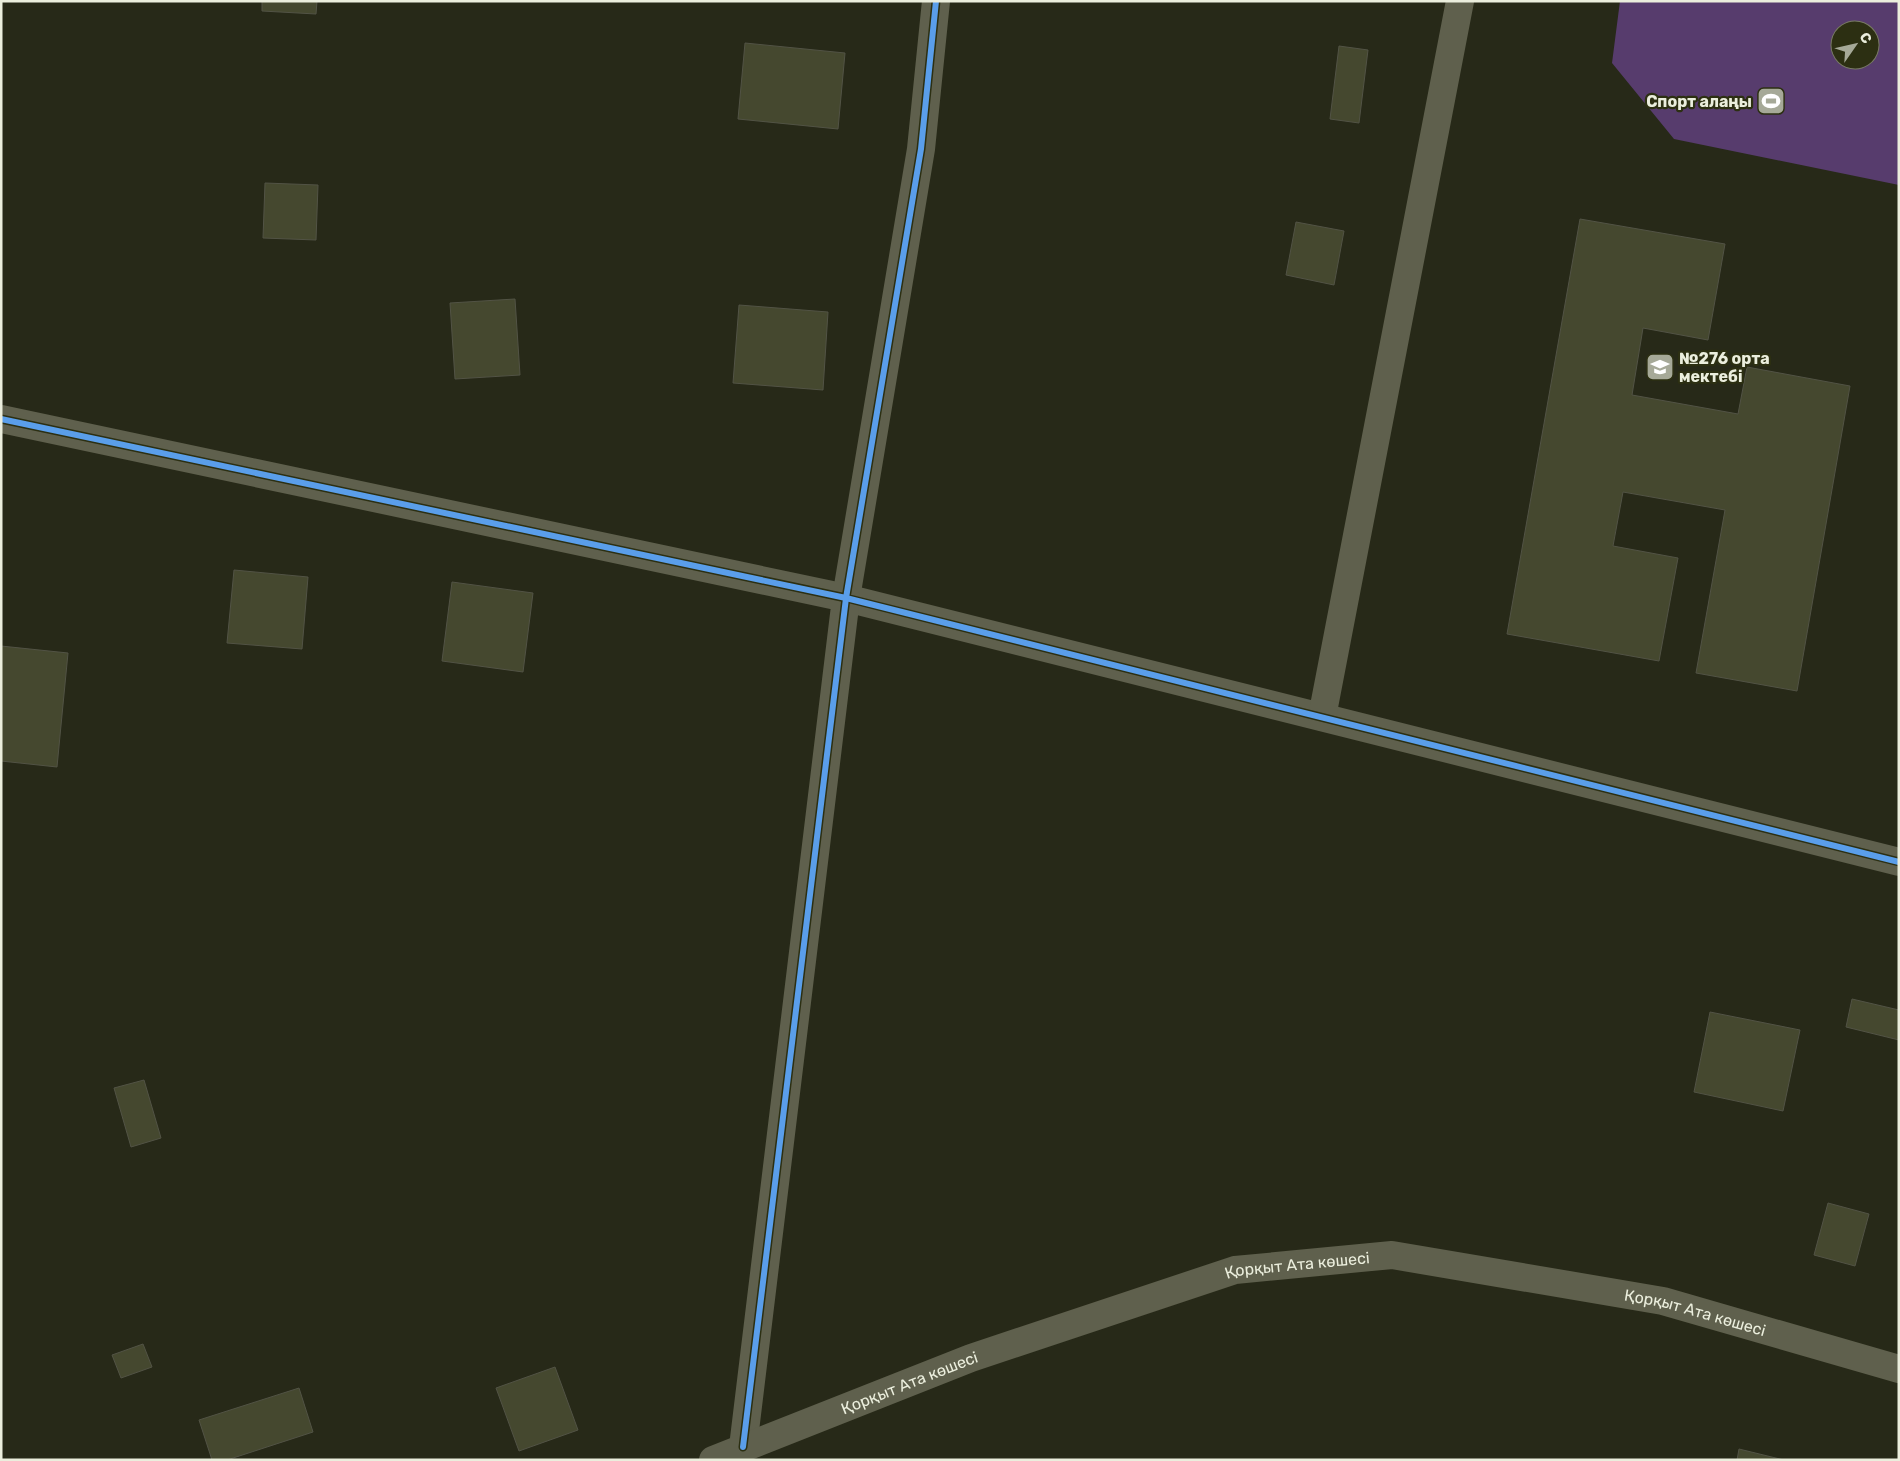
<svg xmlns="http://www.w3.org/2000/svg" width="1900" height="1461" font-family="Rubik,sans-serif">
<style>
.green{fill:#573c6d;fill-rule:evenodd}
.building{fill:#45482f;stroke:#525345}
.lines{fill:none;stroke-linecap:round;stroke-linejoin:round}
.street{stroke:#5f604d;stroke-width:28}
.cycleway-casing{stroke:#2c2f12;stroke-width:9}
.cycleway{stroke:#5a9eea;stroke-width:6}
.labels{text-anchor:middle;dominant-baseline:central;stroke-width:4.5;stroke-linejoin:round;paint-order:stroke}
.poi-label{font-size:16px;font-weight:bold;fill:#ebeedd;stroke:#2c2f12;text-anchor:end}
.street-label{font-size:16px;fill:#ebeedd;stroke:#2c2f12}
</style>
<rect width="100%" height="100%" fill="#272918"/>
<path class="green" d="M 1620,1 L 1899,1 L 1899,185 L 1674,139 L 1612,63 ZM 1840,30 L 1870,30 L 1870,60 L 1840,60 Z"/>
<g class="building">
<path d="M 262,1 L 317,1 L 316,14 L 262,11 Z"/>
<path d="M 745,43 L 845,53 L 838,129 L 738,119 Z"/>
<path d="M 1339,46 L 1368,50 L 1359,123 L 1330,119 Z"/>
<path d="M 265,183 L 318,185 L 316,240 L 263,238 Z"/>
<path d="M 1580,219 L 1725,244 L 1708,340 L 1643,328 L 1632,395 L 1738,414 L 1747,367 L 1850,386 L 1797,691 L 1696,673 L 1725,510 L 1623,492 L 1613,546 L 1678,558 L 1659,661 L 1507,634 Z"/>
<path d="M 1296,222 L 1344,231 L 1334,285 L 1286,275 Z"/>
<path d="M 515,299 L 520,375 L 455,379 L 450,303 Z"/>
<path d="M 739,305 L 828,312 L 823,390 L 733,383 Z"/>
<path d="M 234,570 L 308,577 L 302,649 L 227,643 Z"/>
<path d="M 452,582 L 533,593 L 523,672 L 442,661 Z"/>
<path d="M 1,646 L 68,653 L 57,767 L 1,761 Z"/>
<path d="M 1852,999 L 1899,1010 L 1899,1040 L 1846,1027 Z"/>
<path d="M 1710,1012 L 1800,1030 L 1783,1111 L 1694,1092 Z"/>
<path d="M 144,1080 L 161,1138 L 131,1147 L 114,1088 Z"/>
<path d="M 1828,1203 L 1869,1214 L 1855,1266 L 1814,1255 Z"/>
<path d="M 143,1344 L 152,1367 L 121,1378 L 112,1355 Z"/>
<path d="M 555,1367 L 578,1430 L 519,1451 L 496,1388 Z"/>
<path d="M 299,1388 L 313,1432 L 227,1460 L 212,1460 L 199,1420 Z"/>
<path d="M 1739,1449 L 1784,1460 L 1737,1460 Z"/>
</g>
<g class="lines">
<g class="street">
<path d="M 936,1 L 921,149 L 846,598 L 1899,862"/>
<path d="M 1,419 L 846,598 L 743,1447"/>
<path d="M 1322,717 L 1460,1"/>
<path id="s1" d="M 713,1460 L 971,1358 L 1235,1270 L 1392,1255 L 1663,1301 L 1899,1369"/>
</g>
<defs>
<g id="cycleway">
<path d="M 936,1 L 921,149 L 846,598 L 1899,862"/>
<path d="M 1,419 L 846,598 L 743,1447"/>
</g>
</defs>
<use href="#cycleway" class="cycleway-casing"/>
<use href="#cycleway" class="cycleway"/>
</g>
<defs>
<symbol id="stadium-square" viewBox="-11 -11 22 22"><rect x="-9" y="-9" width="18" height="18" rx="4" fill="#a6a998" stroke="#2c2f12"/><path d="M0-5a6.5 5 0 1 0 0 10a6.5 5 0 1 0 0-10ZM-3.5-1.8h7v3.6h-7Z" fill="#fff"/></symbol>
<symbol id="school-square" viewBox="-11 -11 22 22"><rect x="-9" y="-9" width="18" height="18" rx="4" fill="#a6a998" stroke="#2c2f12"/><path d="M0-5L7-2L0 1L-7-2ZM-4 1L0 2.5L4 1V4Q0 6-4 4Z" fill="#fff"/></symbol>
</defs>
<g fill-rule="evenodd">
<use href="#stadium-square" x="1755" y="85" width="32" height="32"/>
<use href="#school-square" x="1644" y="351" width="32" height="32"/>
</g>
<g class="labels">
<g class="poi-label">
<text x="1752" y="101">Спорт алаңы</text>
<text x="1679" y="358" text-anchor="start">№276 орта<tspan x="1679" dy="18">мектебі</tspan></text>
</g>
<g class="street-label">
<text stroke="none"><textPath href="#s1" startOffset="618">Қорқыт Ата көшесі</textPath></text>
<text stroke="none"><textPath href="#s1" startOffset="1022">Қорқыт Ата көшесі</textPath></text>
<text stroke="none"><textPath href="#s1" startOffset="211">Қорқыт Ата көшесі</textPath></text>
</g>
</g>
<rect width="1900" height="1461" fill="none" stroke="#ebeedd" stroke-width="5"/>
<g transform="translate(1855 45) rotate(56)"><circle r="24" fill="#2c2f12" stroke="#787b63"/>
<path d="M0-4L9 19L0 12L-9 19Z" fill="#a6a998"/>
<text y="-8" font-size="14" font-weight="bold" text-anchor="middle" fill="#ebeedd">С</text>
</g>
</svg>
